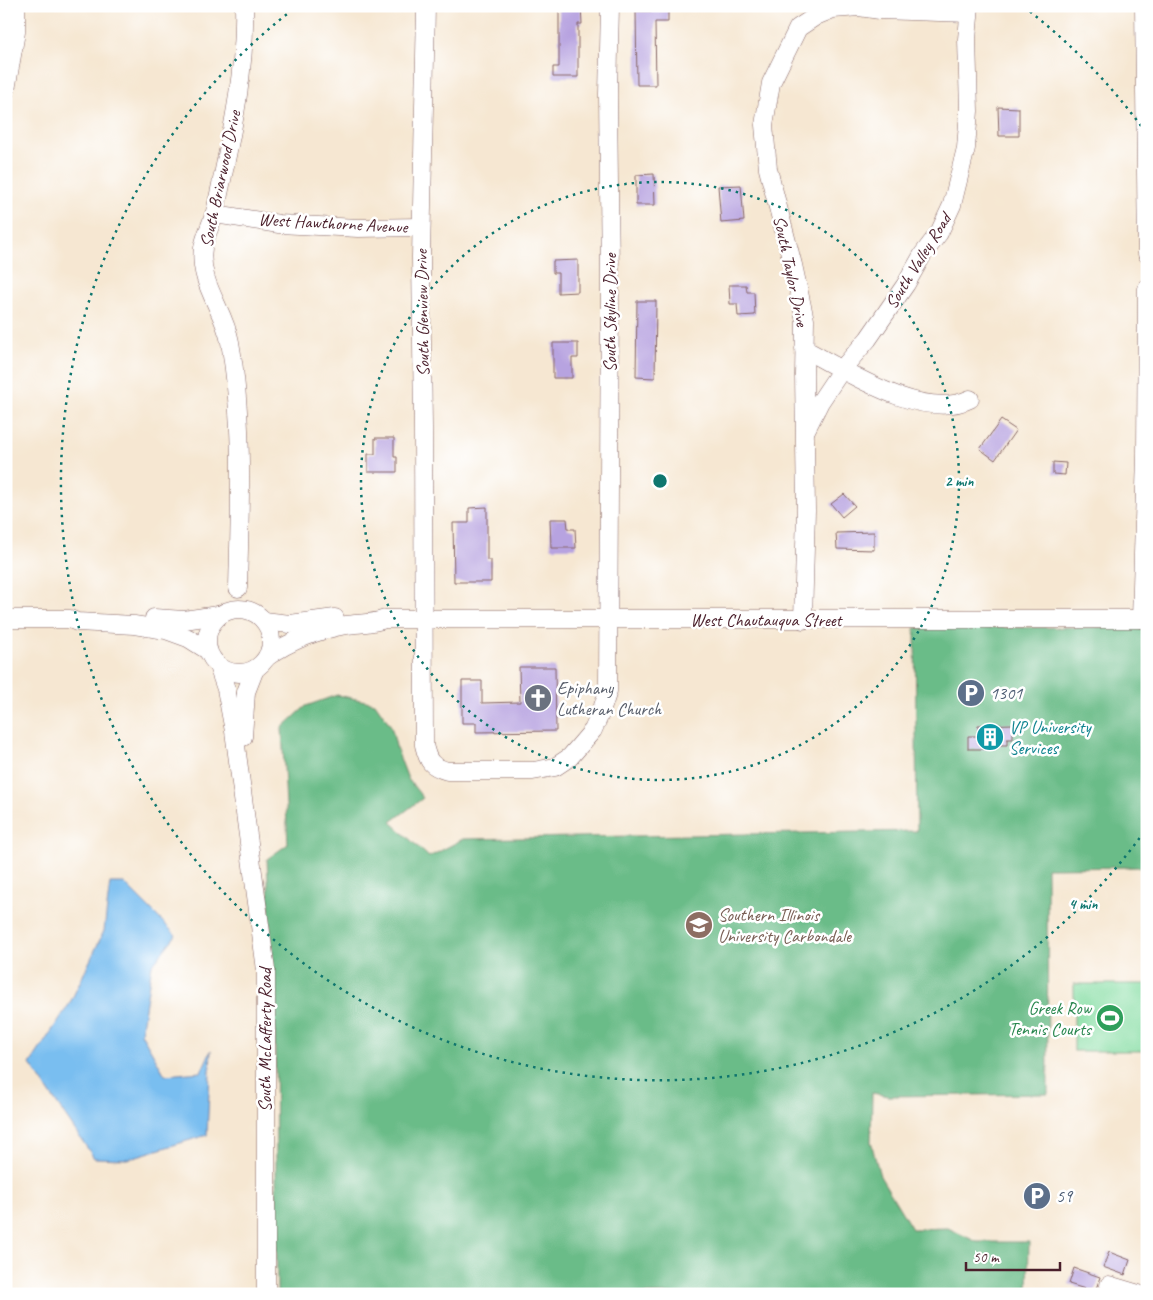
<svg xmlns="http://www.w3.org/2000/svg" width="1153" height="1300" font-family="Caveat,sans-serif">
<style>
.green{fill:#84dda2;stroke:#677e66}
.forest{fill:#6bbc88;stroke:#5a6e5a}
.water{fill:#79bef0;stroke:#626e8e}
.building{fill:#b7a3e0}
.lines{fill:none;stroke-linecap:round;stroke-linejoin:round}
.minor-casing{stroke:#866565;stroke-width:19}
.minor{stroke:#fff;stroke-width:18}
.ring{fill:none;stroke:#0f766e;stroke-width:2.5;stroke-dasharray:2.5 5}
.labels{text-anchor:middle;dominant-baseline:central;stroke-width:5;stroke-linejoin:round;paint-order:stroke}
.street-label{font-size:18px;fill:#4a1f2b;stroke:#fff}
.worship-label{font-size:18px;fill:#5b616d;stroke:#fff;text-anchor:start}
.service-label{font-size:18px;fill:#4e5e75;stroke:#fff;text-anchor:start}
.culture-label{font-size:18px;fill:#0d838f;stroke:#fff;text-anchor:start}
.education-label{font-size:18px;fill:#785e54;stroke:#fff;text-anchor:start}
.leisure-label{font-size:18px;fill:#27864d;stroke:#fff;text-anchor:end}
.centre{fill:#0f766e;stroke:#fff;stroke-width:2.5}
.ring-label{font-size:15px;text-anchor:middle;font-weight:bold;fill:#0f766e;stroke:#fff;stroke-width:5;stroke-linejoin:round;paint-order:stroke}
</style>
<rect width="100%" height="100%" fill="#fff"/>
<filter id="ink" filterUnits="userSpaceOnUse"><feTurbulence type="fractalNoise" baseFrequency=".02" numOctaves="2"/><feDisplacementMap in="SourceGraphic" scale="10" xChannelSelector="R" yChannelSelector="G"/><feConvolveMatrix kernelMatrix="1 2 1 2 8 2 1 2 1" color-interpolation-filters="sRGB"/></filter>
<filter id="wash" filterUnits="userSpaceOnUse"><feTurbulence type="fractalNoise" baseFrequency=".0096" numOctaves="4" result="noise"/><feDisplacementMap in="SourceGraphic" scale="20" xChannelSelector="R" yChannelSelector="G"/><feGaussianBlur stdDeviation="1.12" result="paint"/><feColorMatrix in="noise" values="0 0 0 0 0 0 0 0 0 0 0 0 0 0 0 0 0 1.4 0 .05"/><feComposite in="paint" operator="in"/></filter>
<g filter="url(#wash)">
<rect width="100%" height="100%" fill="#f6e7d2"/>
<rect class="green" x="1074" y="984" width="73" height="67"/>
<path class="forest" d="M 1147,627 L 1147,867 L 1047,868 L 1048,1094 L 889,1096 L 872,1093 L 871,1142 L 880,1176 L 912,1229 L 948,1228 L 977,1242 L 1029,1242 L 1028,1294 L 277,1294 L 275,1036 L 267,859 L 288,844 L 282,728 L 306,706 L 337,695 L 375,703 L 391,726 L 397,750 L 408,779 L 423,798 L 391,822 L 429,857 L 463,839 L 917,831 L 915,628 Z"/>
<path class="water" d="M 110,883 L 124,883 L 176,935 L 152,965 L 141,1033 L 165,1075 L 201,1072 L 211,1050 L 207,1135 L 127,1159 L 94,1158 L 30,1064 L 70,1003 L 104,931 Z"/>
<g id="blocks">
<g class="building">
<path d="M 559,6 L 581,6 L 582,24 L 578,24 L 578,77 L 553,77 L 553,67 L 559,67 Z"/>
<path d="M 636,11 L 668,11 L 668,22 L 655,22 L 656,85 L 637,85 Z"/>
<path d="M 998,107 L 1019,108 L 1019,136 L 999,136 Z"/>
<path d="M 654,174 L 655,205 L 636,205 L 636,175 Z"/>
<path d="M 741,185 L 744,221 L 721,223 L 718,186 Z"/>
<path d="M 578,260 L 578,292 L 558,293 L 558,273 L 553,273 L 553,261 Z"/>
<path d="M 729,285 L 746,285 L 747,292 L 754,292 L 755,315 L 738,316 L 737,304 L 730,304 Z"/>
<path d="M 637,301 L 656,301 L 655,378 L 636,377 Z"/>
<path d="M 553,343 L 578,343 L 578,358 L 572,358 L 572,378 L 553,378 Z"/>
<path d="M 1001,420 L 1016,430 L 995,460 L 980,449 Z"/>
<path d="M 375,438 L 394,438 L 394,457 L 397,457 L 397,472 L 368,472 L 368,454 L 375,454 Z"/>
<path d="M 1053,462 L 1066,463 L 1065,475 L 1053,474 Z"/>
<path d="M 844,494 L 855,506 L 842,517 L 831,504 Z"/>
<path d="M 487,507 L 487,560 L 491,560 L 491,582 L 454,582 L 453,523 L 469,523 L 469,508 Z"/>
<path d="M 550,519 L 567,519 L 568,529 L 575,529 L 576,548 L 551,548 Z"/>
<path d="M 874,532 L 874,550 L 837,549 L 836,533 Z"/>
<path d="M 519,667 L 555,667 L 556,731 L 476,732 L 476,723 L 462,723 L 462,681 L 482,681 L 482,703 L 520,702 Z"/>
<path d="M 1013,724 L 1013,739 L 1007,739 L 1007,745 L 988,745 L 988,749 L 968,749 L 968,736 L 978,736 L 978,725 Z"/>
<path d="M 1109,1252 L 1130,1260 L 1125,1275 L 1103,1267 Z"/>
<path d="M 1074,1268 L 1100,1277 L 1095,1292 L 1069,1284 Z"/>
</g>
</g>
</g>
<g filter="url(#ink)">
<use href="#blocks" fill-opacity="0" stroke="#866565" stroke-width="1"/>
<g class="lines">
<defs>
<g id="minor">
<path d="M 426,6 L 421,257 L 423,428 L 424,745 C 428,762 431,766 447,771 L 533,771 L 555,767 L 570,757 L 593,730 L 601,712 L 608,691 L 610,278 L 608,94 L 610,6"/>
<path d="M 1144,6 L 1147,254"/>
<path d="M 6,90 L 16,32 L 16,6"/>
<path d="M 215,214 L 279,224 L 358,228 L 421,227"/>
<path d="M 804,349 C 846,371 923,422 970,399"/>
<path d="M 806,430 L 820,402 L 842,369 L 868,339 L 906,284 L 923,254 L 939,233 L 952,205 L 966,148 L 969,111 L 967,39 L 970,6"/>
<path d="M 238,588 C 240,506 244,423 230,342 C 224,309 198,283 203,248 C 205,235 213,222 216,208 C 230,142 246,74 244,6"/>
<circle cx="239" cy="641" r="32"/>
<path d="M 154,618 L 184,620 L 218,615"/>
<path d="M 6,619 L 70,619 L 77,622 L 134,625 L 166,630 L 188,638 L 207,650"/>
<path d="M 1141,619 L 1146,456 L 1147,288"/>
<path d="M 803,620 L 806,510 L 804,375 L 805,320 L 793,265 L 768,169 L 764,125 L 771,83 L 798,28 L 816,16 L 833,9 L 859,7 L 880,10 L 969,13"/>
<path d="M 264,621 L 290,624 L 335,618"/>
<path d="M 267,657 C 290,641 319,630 346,625 C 359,623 373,624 385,619 L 1147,619"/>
<path d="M 218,666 L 226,689 L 234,731 L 266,970 L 266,1294"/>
<path d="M 243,737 L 246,692 L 255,669"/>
<path d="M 1109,1285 L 1139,1294"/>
</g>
</defs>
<use href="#minor" class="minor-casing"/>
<use href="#minor" class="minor"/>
</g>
</g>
<g class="ring">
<circle cx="660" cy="481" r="299"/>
<path d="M1144 832A598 598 0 1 1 296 7M1024 7A598 598 0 0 1 1144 130"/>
</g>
<defs>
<symbol id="parking-disc" viewBox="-11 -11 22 22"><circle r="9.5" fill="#5c6f8a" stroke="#fff"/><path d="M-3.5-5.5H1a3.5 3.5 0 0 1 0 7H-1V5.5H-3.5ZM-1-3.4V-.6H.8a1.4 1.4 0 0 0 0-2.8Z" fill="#fff"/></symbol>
<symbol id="church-disc" viewBox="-11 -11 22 22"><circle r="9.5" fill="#6b7280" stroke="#fff"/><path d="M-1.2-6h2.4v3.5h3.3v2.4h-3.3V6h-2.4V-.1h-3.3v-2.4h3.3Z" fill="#fff"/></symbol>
<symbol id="building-disc" viewBox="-11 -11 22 22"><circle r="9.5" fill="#0f9aa8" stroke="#fff"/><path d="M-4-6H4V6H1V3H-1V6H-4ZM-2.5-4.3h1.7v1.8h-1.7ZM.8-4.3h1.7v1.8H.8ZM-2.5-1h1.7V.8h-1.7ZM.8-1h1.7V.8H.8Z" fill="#fff"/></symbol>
<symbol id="university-disc" viewBox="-11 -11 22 22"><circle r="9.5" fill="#8d6e63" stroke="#fff"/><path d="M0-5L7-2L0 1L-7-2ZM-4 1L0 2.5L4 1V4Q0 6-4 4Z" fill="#fff"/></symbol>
<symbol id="stadium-disc" viewBox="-11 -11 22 22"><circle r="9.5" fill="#2e9e5b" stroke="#fff"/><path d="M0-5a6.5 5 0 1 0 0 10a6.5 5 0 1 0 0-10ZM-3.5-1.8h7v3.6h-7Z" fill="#fff"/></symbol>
</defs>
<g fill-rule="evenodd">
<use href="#parking-disc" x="955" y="677" width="32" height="32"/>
<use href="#church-disc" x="522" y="682" width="32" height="32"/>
<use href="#building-disc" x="974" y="721" width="32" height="32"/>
<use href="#university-disc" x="683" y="909" width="32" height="32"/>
<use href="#stadium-disc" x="1094" y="1002" width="32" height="32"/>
<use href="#parking-disc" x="1021" y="1180" width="32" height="32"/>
</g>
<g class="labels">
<g class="street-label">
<text transform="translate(220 179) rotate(-78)">South Briarwood Drive</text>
<text transform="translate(333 223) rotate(3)">West Hawthorne Avenue</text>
<text transform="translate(918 261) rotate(-58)">South Valley Road</text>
<text transform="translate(791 271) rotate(78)">South Taylor Drive</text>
<text transform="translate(422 313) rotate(-91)">South Glenview Drive</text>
<text transform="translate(610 313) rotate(-90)">South Skyline Drive</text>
<text x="766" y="620">West Chautauqua Street</text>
<text transform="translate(265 1040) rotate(-90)">South McLafferty Road</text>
</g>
<g class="worship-label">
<text x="557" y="688">Epiphany<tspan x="557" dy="21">Lutheran Church</tspan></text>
</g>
<g class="service-label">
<text x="990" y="693">1301</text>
<text x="1056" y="1196">59</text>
</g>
<g class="culture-label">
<text x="1009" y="727">VP University<tspan x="1009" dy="21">Services</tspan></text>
</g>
<g class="education-label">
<text x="718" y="915">Southern Illinois<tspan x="718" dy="21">University Carbondale</tspan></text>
</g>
<g class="leisure-label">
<text x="1091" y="1008">Greek Row<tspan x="1091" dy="21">Tennis Courts</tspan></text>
</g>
</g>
<circle cx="660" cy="481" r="8" class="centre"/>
<g class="ring-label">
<text x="959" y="486">2 min</text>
<text x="1083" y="909">4 min</text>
</g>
<rect width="1153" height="1300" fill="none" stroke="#fff" stroke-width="25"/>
<path d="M966 1262v8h94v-8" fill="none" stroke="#4a1f2b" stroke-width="2.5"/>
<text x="973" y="1262" font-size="15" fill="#4a1f2b" stroke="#ffffff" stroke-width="4" paint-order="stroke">50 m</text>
</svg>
